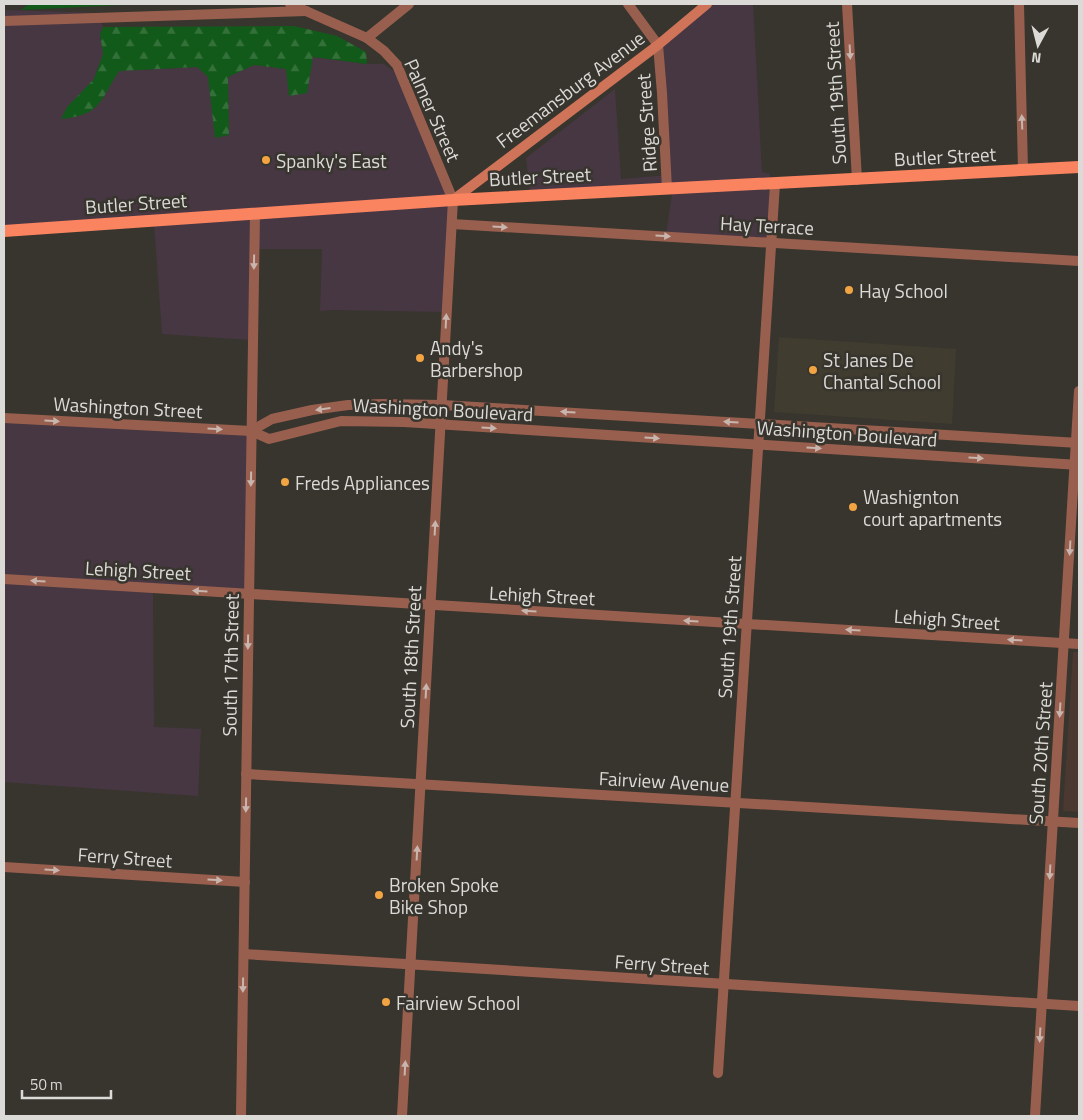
<svg xmlns="http://www.w3.org/2000/svg" width="1083" height="1120" font-family="'Titillium Web',sans-serif">
<style>
.commercial{fill:#473743}
.built{fill:#403c2f}
.medical{fill:#4b3831}
.grass{fill:#125a19}
.forest{fill:url(#forest-firs)}
.lines{fill:none;stroke-linecap:round;stroke-linejoin:round}
.minor{stroke:#995f4e;stroke-width:10}
.tertiary{stroke:#995f4e;stroke-width:10}
.secondary{stroke:#d07459;stroke-width:10}
.primary{stroke:#fa8360;stroke-width:12}
.oneway{fill:#c8b5ad}
.poi-dot{fill:#f3a442;stroke:#37352e;stroke-width:2}
.labels{text-anchor:middle;dominant-baseline:central;stroke-width:5;stroke-linejoin:round;paint-order:stroke}
.street-label{font-size:19px;fill:#dcdad6;stroke:#37352e}
.poi-label{font-size:19px;fill:#dcdad6;stroke:#37352e;text-anchor:start}
</style>
<defs>
<pattern id="forest-firs" width="22" height="20" patternUnits="userSpaceOnUse" patternTransform="scale(1.25)"><rect width="22" height="20" fill="#125a19"/><path d="M5 1l3.5 6h-7zM16 11l3.5 6h-7z" fill="#34713a"/></pattern>
</defs>
<rect width="100%" height="100%" fill="#37352e"/>
<g class="commercial">
<path d="M 714,4 L 753,4 L 762,172 L 770,174 L 768,247 L 666,235 L 673,187 L 531,199 L 526,158 L 615,89 L 621,179 L 669,175 L 663,47 Z"/>
<path d="M 4,10 L 99,13 L 103,27 L 100,34 L 103,54 L 94,79 L 119,71 L 197,67 L 208,76 L 228,77 L 254,65 L 286,69 L 313,57 L 367,64 L 384,64 L 399,75 L 454,200 L 446,312 L 334,310 L 320,311 L 322,249 L 256,249 L 251,340 L 162,334 L 154,223 L 4,231 Z"/>
<path d="M 4,422 L 251,435 L 250,599 L 153,592 L 154,727 L 201,729 L 198,796 L 4,782 Z"/>
</g>
<path class="built" d="M 779,337 L 956,349 L 952,424 L 774,412 Z"/>
<path class="medical" d="M 1073,652 L 1079,652 L 1079,812 L 1063,811 Z"/>
<path class="grass" d="M 29,4 L 142,4 L 21,10 Z"/>
<path class="forest" d="M 294,26 L 337,36 L 366,52 L 367,64 L 313,57 L 307,93 L 289,96 L 286,69 L 254,65 L 228,77 L 229,135 L 215,138 L 208,77 L 197,67 L 119,71 C 100,101 101,115 61,119 L 67,107 L 94,79 L 103,54 L 100,34 L 103,27 Z"/>
<g class="lines">
<g class="minor">
<path d="M 290,4 L 367,38 L 384,51 L 397,65 L 453,200"/>
<path d="M 628,4 L 658,45 L 662,93 L 667,189"/>
<path d="M 847,4 L 857,180"/>
<path d="M 1019,4 L 1023,170"/>
<path d="M 4,21 L 306,11"/>
<path d="M 367,38 L 409,4"/>
<path d="M 452,224 L 1079,261"/>
<path d="M 4,579 L 1079,644"/>
<path d="M 246,774 L 1079,823"/>
<path d="M 4,867 L 245,882"/>
<path d="M 244,954 L 1079,1006"/>
<path d="M 718,1073 L 775,184"/>
<path d="M 1035,1116 L 1079,391"/>
</g>
<g class="tertiary">
<path d="M 4,418 L 251,431 L 269,439 L 341,421 L 404,422 L 1079,465"/>
<path d="M 251,431 L 272,419 L 312,410 L 348,405 L 382,404 L 442,405 L 1079,443"/>
<path d="M 241,1116 L 255,214"/>
<path d="M 402,1116 L 453,200"/>
</g>
<path class="secondary" d="M 453,200 L 658,45 L 707,4"/>
<path class="primary" d="M 4,231 L 453,200 L 1079,167"/>
</g>
<defs><path id="oneway-solid" d="M-6-.8H1V-3.2L6.5 0L1 3.2V.8H-6Z" transform="scale(1.25)"/></defs>
<g class="oneway">
<use href="#oneway-solid" transform="translate(850 52) rotate(87)"/>
<use href="#oneway-solid" transform="translate(1022 122) rotate(-92)"/>
<use href="#oneway-solid" transform="translate(500 227) rotate(3)"/>
<use href="#oneway-solid" transform="translate(663 236) rotate(3)"/>
<use href="#oneway-solid" transform="translate(254 262) rotate(91)"/>
<use href="#oneway-solid" transform="translate(446 321) rotate(-87)"/>
<use href="#oneway-solid" transform="translate(323 409) rotate(172)"/>
<use href="#oneway-solid" transform="translate(568 412) rotate(-177)"/>
<use href="#oneway-solid" transform="translate(52 421) rotate(3)"/>
<use href="#oneway-solid" transform="translate(731 422) rotate(-177)"/>
<use href="#oneway-solid" transform="translate(489 428) rotate(4)"/>
<use href="#oneway-solid" transform="translate(215 429) rotate(3)"/>
<use href="#oneway-solid" transform="translate(652 438) rotate(4)"/>
<use href="#oneway-solid" transform="translate(814 448) rotate(4)"/>
<use href="#oneway-solid" transform="translate(976 458) rotate(4)"/>
<use href="#oneway-solid" transform="translate(251 479) rotate(91)"/>
<use href="#oneway-solid" transform="translate(435 528) rotate(-87)"/>
<use href="#oneway-solid" transform="translate(1070 548) rotate(93)"/>
<use href="#oneway-solid" transform="translate(38 581) rotate(-176)"/>
<use href="#oneway-solid" transform="translate(200 591) rotate(-176)"/>
<use href="#oneway-solid" transform="translate(529 611) rotate(-177)"/>
<use href="#oneway-solid" transform="translate(691 621) rotate(-177)"/>
<use href="#oneway-solid" transform="translate(853 630) rotate(-177)"/>
<use href="#oneway-solid" transform="translate(1015 640) rotate(-176)"/>
<use href="#oneway-solid" transform="translate(248 642) rotate(91)"/>
<use href="#oneway-solid" transform="translate(426 691) rotate(-87)"/>
<use href="#oneway-solid" transform="translate(1060 710) rotate(93)"/>
<use href="#oneway-solid" transform="translate(246 805) rotate(91)"/>
<use href="#oneway-solid" transform="translate(417 853) rotate(-87)"/>
<use href="#oneway-solid" transform="translate(52 870) rotate(4)"/>
<use href="#oneway-solid" transform="translate(1050 872) rotate(93)"/>
<use href="#oneway-solid" transform="translate(215 880) rotate(4)"/>
<use href="#oneway-solid" transform="translate(243 985) rotate(91)"/>
<use href="#oneway-solid" transform="translate(1040 1035) rotate(93)"/>
<use href="#oneway-solid" transform="translate(405 1068) rotate(-87)"/>
</g>
<g class="poi-dot">
<circle cx="266" cy="160" r="5"/>
<circle cx="849" cy="290" r="5"/>
<circle cx="420" cy="358" r="5"/>
<circle cx="813" cy="370" r="5"/>
<circle cx="285" cy="482" r="5"/>
<circle cx="853" cy="507" r="5"/>
<circle cx="379" cy="895" r="5"/>
<circle cx="386" cy="1002" r="5"/>
</g>
<g class="labels">
<g class="street-label">
<text transform="translate(570 89) rotate(-37)">Freemansburg Avenue</text>
<text transform="translate(835 93) rotate(-93)">South 19th Street</text>
<text transform="translate(433 110) rotate(66)">Palmer Street</text>
<text transform="translate(646 123) rotate(-94)">Ridge Street</text>
<text transform="translate(945 156) rotate(-3)">Butler Street</text>
<text transform="translate(540 176) rotate(-3)">Butler Street</text>
<text transform="translate(136 203) rotate(-4)">Butler Street</text>
<text transform="translate(767 225) rotate(3)">Hay Terrace</text>
<text transform="translate(128 407) rotate(3)">Washington Street</text>
<text transform="translate(443 409) rotate(3)">Washington Boulevard</text>
<text transform="translate(847 433) rotate(4)">Washington Boulevard</text>
<text transform="translate(138 570) rotate(3)">Lehigh Street</text>
<text transform="translate(542 595) rotate(3)">Lehigh Street</text>
<text transform="translate(947 619) rotate(4)">Lehigh Street</text>
<text transform="translate(729 627) rotate(-86)">South 19th Street</text>
<text transform="translate(410 657) rotate(-87)">South 18th Street</text>
<text transform="translate(230 665) rotate(-89)">South 17th Street</text>
<text transform="translate(1040 753) rotate(-86)">South 20th Street</text>
<text transform="translate(664 781) rotate(3)">Fairview Avenue</text>
<text transform="translate(125 857) rotate(4)">Ferry Street</text>
<text transform="translate(662 964) rotate(4)">Ferry Street</text>
</g>
<g class="poi-label">
<text x="276" y="160">Spanky's East</text>
<text x="859" y="290">Hay School</text>
<text x="430" y="347">Andy's<tspan x="430" dy="22">Barbershop</tspan></text>
<text x="823" y="359">St Janes De<tspan x="823" dy="22">Chantal School</tspan></text>
<text x="295" y="482">Freds Appliances</text>
<text x="863" y="496">Washignton<tspan x="863" dy="22">court apartments</tspan></text>
<text x="389" y="884">Broken Spoke<tspan x="389" dy="22">Bike Shop</tspan></text>
<text x="396" y="1002">Fairview School</text>
</g>
</g>
<rect width="1083" height="1120" fill="none" stroke="#dcdad6" stroke-width="10"/>
<g transform="translate(1038 45) rotate(187)" stroke="#37352e" stroke-width="4" paint-order="stroke">
<path d="M0-4L9 19L0 12L-9 19Z" fill="#dcdad6"/>
<text y="-8" font-size="14" font-weight="bold" text-anchor="middle" fill="#dcdad6">N</text>
</g>
<path d="M22 1090v8h89v-8" fill="none" stroke="#dcdad6" stroke-width="2.5"/>
<text x="30" y="1090" font-size="15" fill="#dcdad6" stroke="#37352e" stroke-width="4" paint-order="stroke">50 m</text>
</svg>
